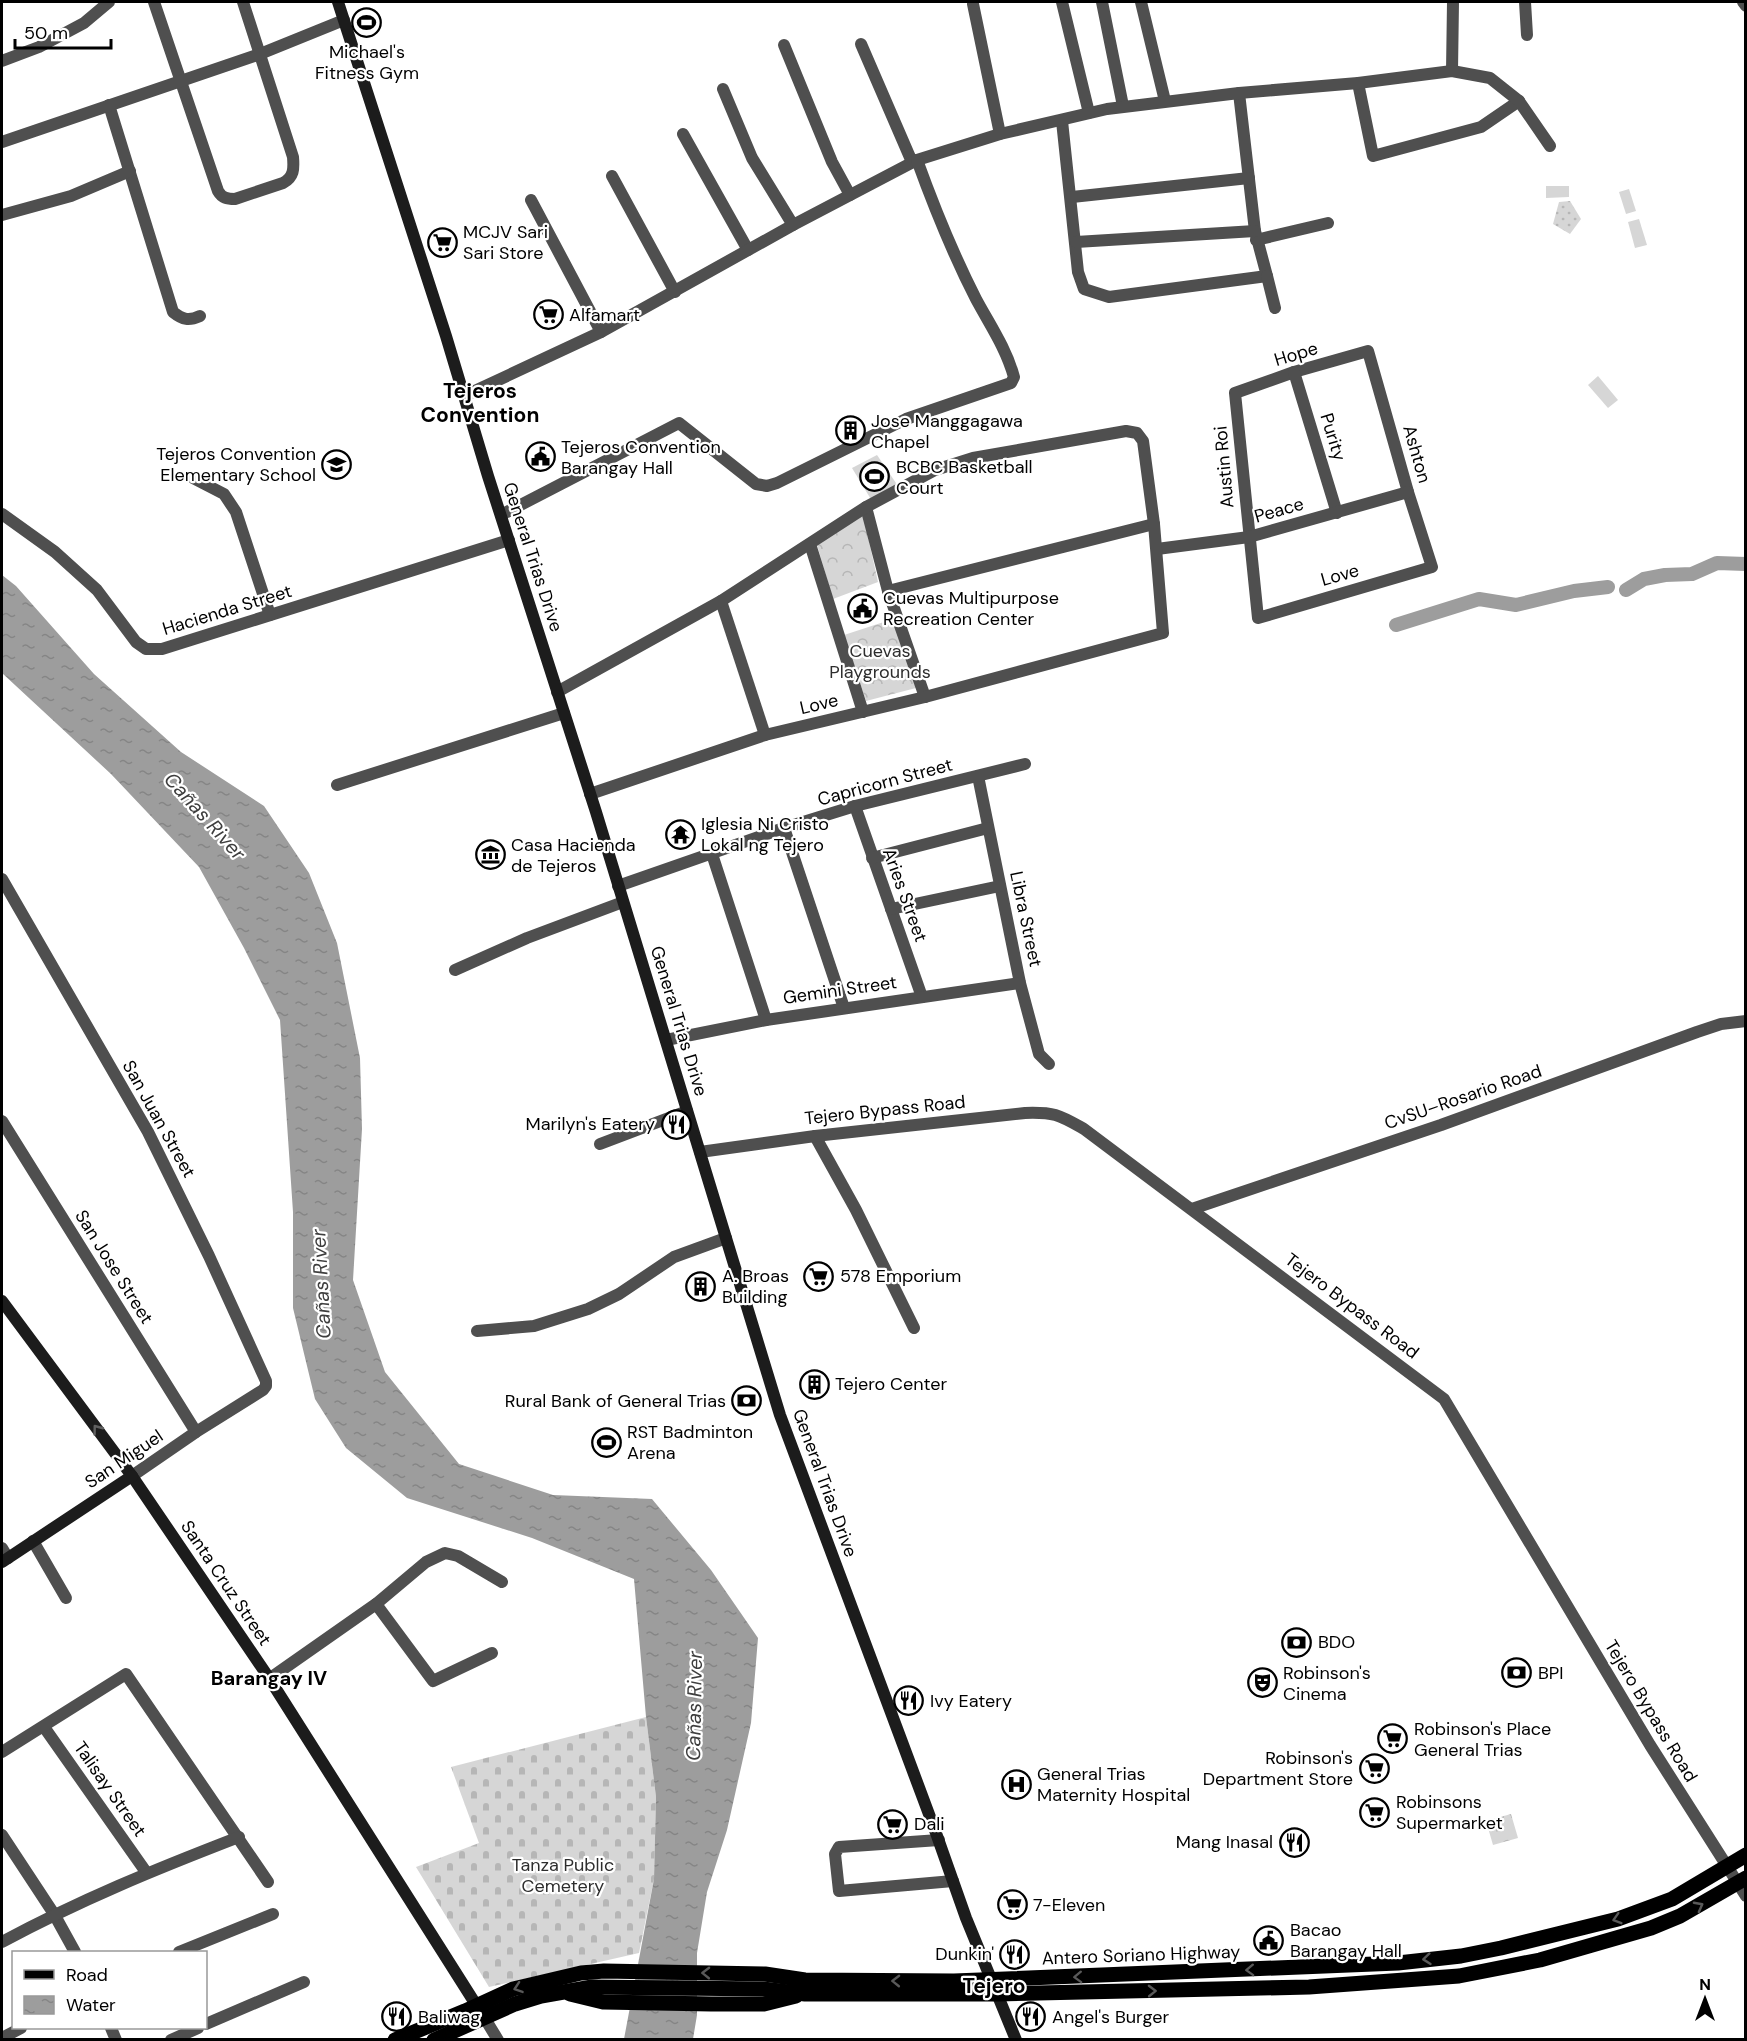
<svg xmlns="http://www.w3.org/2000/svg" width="1747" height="2041" font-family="'DM Sans',sans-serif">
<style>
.grass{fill:url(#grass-dots)}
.forest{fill:url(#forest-crowns)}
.cemetery{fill:url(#cemetery-stones)}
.pitch{fill:#d6d6d6}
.water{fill:url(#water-ripples)}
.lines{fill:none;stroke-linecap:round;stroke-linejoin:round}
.canal{stroke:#9d9d9d;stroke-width:14}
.minor{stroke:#4f4f4f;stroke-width:12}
.tertiary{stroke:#4f4f4f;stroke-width:12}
.secondary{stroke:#1c1c1c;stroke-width:12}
.primary{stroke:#000;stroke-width:15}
.oneway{stroke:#606060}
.oneway2{stroke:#595959}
.labels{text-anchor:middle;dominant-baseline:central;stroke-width:4.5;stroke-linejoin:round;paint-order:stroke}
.poi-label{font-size:18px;fill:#000;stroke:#fff;text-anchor:start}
.street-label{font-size:18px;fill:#000;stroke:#fff}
.park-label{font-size:18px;fill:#2d2d2d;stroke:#fff}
.water-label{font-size:20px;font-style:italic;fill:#3e3e3e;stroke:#fff}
.neighbourhood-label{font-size:20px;font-weight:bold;fill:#000;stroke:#fff}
.quarter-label{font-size:21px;font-weight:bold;fill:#000;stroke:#fff}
</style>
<defs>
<pattern id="grass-dots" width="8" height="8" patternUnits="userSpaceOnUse" patternTransform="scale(1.5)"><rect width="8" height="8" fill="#d6d6d6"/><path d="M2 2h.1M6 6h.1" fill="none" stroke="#b6b6b6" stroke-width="1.8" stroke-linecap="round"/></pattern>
<pattern id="forest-crowns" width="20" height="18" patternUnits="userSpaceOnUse" patternTransform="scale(1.5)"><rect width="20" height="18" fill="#d6d6d6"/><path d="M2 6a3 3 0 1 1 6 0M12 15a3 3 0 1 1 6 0" fill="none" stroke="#b6b6b6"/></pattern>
<pattern id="cemetery-stones" width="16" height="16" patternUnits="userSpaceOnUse" patternTransform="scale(1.5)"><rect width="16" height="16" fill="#d6d6d6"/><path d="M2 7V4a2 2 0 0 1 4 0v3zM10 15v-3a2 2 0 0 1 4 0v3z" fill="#b6b6b6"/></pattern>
<pattern id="water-ripples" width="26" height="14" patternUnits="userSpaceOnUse" patternTransform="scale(1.5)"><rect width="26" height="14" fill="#9d9d9d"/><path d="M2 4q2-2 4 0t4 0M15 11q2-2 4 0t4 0" fill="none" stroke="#858585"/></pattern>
</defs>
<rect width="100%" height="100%" fill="#fff"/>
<path class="grass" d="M 1570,201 L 1581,219 L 1570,234 L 1553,224 L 1559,202 Z"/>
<g class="forest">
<path d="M 863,514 L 878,582 L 833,599 L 817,545 Z"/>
<path d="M 893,619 L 916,688 L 866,701 L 844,635 Z"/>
<path d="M 1511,1814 L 1518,1838 L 1493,1845 L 1486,1821 Z"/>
</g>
<path class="cemetery" d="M 646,1717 L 656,1797 L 654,1879 L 639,1953 L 489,1987 L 416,1867 L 479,1843 L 451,1767 Z"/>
<g class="pitch">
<path d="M 1546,186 L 1569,186 L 1569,197 L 1546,198 Z"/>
<path d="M 1629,189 L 1636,211 L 1626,214 L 1619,192 Z"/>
<path d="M 1639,219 L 1647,245 L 1635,248 L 1628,222 Z"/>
<path d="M 1598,376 L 1618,400 L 1608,408 L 1588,385 Z"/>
<path d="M 877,455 L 898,486 L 872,501 L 852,468 Z"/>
</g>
<path class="water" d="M 2,575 L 16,586 L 94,674 L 181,752 L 264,806 L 309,873 L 337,943 L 360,1058 L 362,1129 L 353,1280 L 385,1372 L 459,1464 L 553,1495 L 652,1499 L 711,1570 L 758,1638 L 751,1723 L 727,1830 L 707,1892 L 697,1953 L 697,2015 L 693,2039 L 624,2039 L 654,1879 L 656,1797 L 646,1717 L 634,1579 L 532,1538 L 407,1498 L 346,1448 L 315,1399 L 293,1308 L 293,1212 L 280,1020 L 244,948 L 199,867 L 111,774 L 2,673 Z"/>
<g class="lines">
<g class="canal">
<path d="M 1626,590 L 1644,579 L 1665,575 L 1692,574 L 1717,563 L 1746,564"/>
<path d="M 1396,625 L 1479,599 L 1516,605 L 1574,591 L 1608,587"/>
</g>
<g class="minor">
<path d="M 154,2 L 218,191 C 222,198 227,199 235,199 L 283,183 C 294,177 294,169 293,157 L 243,2"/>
<path d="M 1062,2 L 1089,113"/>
<path d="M 1102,2 L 1123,106"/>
<path d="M 1141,2 L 1165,101"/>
<path d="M 1525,2 L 1527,35"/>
<path d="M 1743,2 L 1746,6"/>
<path d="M 973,4 L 1000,134"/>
<path d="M 861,44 L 912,162"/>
<path d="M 784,45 L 832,162 L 850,195"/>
<path d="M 2,61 L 39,47 L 84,23 L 109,2"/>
<path d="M 1452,71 L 1453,2"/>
<path d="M 1358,83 L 1373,156 L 1481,127 L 1519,101"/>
<path d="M 723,89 L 752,158 L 793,225"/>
<path d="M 109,105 L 173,312 C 183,320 189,321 200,316"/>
<path d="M 1062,121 L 1078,272 L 1084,289 L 1109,297 L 1267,276 L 1255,231 L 1239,93"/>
<path d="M 683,134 L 748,250"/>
<path d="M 2,142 L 260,54 L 344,20"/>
<path d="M 612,176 L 675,292"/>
<path d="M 1072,197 L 1249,178"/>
<path d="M 531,200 L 601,332"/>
<path d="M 2,215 L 71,196 L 130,171"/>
<path d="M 1256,240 L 1328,223"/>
<path d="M 1076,242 L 1255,231"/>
<path d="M 1267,276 L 1275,308"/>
<path d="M 1368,351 L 1408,492 L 1432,567 L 1258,618 L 1235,393 L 1294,372 Z"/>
<path d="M 1294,372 L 1337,513"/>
<path d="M 464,396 L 601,332 L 793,225 L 917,160 L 1000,134 L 1107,109 L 1239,93 L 1358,83 L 1452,71 L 1490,78 L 1519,101 L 1550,146"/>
<path d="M 193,478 L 224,494 L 236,512 L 270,615"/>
<path d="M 866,507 L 888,591 L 925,697"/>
<path d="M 501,515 L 679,423 L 756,484 L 767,486 L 777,483 L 906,419 L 1011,383 L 1014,377 C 1006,348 990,325 976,299 C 953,254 934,207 917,160"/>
<path d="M 810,544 L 863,712"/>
<path d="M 1157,549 L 1249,537 L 1408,492"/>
<path d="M 888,591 L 1154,524"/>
<path d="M 721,601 L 765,735"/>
<path d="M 557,692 L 721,601 L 866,507 L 935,470 L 973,458 L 1126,431 L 1137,433 L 1143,441 L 1154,524 L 1163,633 L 925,697 L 765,735 L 590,794"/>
<path d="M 978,776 L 1020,983 L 1039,1054 L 1049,1064"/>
<path d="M 337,785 L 564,713"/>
<path d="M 855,806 L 922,997"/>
<path d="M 784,828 L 844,1008"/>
<path d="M 712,854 L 766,1020"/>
<path d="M 872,858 L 988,828"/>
<path d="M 2,879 L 148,1132 L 209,1256 L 266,1381 L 266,1386 L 263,1390 L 196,1432 L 132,1476"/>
<path d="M 618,886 L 784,828 L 855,806 L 1025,764"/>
<path d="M 891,909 L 1000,886"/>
<path d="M 455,970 L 527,938 L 623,902"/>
<path d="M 666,1040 L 766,1020 L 1020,983"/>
<path d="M 2,1121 L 196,1432"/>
<path d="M 815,1136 L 856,1210 L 914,1328"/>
<path d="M 600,1144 L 687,1111"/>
<path d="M 1192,1209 L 1441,1125 L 1697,1032 L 1721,1024 L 1746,1021"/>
<path d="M 477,1331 L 534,1326 L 588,1309 L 619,1294 L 674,1257 L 726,1238"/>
<path d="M 33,1541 L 66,1598"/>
<path d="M 2,1548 L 8,1558"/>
<path d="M 376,1604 L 426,1562 L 445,1553 L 458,1556 L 502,1582"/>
<path d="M 269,1679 L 376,1604 L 433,1681 L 492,1653"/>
<path d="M 44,1727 L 146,1872"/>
<path d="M 2,1752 L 126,1674 L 268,1882"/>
<path d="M 2,1835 L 54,1914 L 75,1952"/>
<path d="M 939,1840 L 839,1847 L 835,1854 L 839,1891 L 953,1881"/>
<path d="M 2,1942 C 80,1900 156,1869 239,1837"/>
<path d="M 179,1952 L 273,1914"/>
<path d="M 206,2024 L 304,1982"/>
<path d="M 111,2028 L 116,2040"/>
<path d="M 2,2038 L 21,2028"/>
<path d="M 171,2040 L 198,2028"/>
</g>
<g class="tertiary">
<path d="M 2,514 L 55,552 L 97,590 L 136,642 L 146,649 L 162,649 L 509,540"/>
<path d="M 700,1152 L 815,1136 L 1025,1113 C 1055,1112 1059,1115 1084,1129 L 1444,1399 L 1650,1745 L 1746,1896"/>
<path d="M 484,2017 L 498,2040"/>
</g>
<g class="secondary">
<path d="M 338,2 L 446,336 L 488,476 L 596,812 L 780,1415 L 936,1833 L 966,1918 L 1016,2040"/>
<path d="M 2,1301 L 132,1476 L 269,1678 L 480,2011"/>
<path d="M 2,1562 L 132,1476"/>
</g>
<g class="primary">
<path d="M 570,1994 L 603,2002 L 711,2004 L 764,2004 L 796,1996"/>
<path d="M 395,2040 L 465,2011 L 513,1989 L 581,1973 L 604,1971 L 765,1974 L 805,1980 L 954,1981 L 1398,1963 L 1461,1956 L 1501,1948 L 1618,1919 L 1672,1899 L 1746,1855"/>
<path d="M 434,2040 L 515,2004 L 541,1996 L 592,1987 L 763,1989 L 805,1994 L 997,1994 L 1309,1987 L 1459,1976 L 1540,1960 L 1651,1928 L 1680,1916 L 1746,1878"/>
</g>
</g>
<defs><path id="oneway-chevron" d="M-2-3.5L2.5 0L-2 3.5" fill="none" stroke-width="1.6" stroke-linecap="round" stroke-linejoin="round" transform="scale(1.5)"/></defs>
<use class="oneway" href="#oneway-chevron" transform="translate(97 1429) rotate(-127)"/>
<g class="oneway2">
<use href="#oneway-chevron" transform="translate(1699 1906) rotate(-28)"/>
<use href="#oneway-chevron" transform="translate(1617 1919) rotate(163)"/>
<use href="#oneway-chevron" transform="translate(1427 1959) rotate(174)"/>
<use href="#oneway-chevron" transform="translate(1250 1970) rotate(178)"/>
<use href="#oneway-chevron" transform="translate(706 1973) rotate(-179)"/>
<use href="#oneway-chevron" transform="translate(1078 1977) rotate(178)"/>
<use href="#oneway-chevron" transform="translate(896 1981) rotate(-179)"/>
<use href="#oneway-chevron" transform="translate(518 1988) rotate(161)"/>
<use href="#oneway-chevron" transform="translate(1152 1991) rotate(-1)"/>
</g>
<defs>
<symbol id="stadium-ring" viewBox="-11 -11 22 22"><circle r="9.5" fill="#fff" stroke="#000" stroke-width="1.5"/><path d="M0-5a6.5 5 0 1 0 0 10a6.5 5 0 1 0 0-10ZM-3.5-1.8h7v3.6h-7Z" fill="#000"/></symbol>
<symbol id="supermarket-ring" viewBox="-11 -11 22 22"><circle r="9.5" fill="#fff" stroke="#000" stroke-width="1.5"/><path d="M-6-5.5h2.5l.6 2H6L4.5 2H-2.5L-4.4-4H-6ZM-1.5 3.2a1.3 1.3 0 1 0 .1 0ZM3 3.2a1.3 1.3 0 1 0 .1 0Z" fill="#000"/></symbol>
<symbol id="building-ring" viewBox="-11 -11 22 22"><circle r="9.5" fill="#fff" stroke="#000" stroke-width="1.5"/><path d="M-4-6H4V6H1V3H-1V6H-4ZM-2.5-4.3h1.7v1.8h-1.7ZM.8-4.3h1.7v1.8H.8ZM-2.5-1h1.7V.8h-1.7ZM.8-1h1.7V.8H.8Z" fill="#000"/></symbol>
<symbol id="civic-ring" viewBox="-11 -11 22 22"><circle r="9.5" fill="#fff" stroke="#000" stroke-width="1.5"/><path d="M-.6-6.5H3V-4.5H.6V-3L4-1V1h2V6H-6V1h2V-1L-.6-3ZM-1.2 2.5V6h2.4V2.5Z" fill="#000"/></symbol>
<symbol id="school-ring" viewBox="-11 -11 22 22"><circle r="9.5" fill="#fff" stroke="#000" stroke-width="1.5"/><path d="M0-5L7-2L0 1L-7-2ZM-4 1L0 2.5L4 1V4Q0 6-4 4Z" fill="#000"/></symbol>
<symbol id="temple-ring" viewBox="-11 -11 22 22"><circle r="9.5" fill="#fff" stroke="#000" stroke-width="1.5"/><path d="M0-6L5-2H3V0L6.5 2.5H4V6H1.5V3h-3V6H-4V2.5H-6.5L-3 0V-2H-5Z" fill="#000"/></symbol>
<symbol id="museum-ring" viewBox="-11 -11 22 22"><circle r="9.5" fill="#fff" stroke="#000" stroke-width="1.5"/><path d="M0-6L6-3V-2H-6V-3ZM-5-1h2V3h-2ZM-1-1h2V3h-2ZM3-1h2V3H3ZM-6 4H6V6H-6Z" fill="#000"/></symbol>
<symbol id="restaurant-ring" viewBox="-11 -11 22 22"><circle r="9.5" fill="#fff" stroke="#000" stroke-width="1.5"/><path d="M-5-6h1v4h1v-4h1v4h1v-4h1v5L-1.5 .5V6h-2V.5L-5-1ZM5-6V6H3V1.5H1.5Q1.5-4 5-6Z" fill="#000"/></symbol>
<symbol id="bank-ring" viewBox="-11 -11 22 22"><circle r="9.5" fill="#fff" stroke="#000" stroke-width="1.5"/><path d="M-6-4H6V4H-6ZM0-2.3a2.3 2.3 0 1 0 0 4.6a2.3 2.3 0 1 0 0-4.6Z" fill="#000"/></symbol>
<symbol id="theatre-ring" viewBox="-11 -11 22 22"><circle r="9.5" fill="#fff" stroke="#000" stroke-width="1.5"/><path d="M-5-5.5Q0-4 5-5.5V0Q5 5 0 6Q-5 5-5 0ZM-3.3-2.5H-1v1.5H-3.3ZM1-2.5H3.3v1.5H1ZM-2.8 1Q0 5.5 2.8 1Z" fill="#000"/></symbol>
<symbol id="hospital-ring" viewBox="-11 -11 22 22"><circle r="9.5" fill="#fff" stroke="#000" stroke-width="1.5"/><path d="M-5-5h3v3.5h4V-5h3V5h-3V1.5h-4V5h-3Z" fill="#000"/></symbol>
</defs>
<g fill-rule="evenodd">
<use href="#stadium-ring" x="350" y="6" width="33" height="33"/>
<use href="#supermarket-ring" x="426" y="226" width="33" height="33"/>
<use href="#supermarket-ring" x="532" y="298" width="33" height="33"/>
<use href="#building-ring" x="834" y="414" width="33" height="33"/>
<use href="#civic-ring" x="524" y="440" width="33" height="33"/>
<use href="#school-ring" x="320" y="448" width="33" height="33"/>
<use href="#stadium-ring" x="858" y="460" width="33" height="33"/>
<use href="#civic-ring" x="846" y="592" width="33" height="33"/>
<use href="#temple-ring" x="664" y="818" width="33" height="33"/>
<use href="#museum-ring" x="474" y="838" width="33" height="33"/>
<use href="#restaurant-ring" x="660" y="1108" width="33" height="33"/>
<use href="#supermarket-ring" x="802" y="1260" width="33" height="33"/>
<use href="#building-ring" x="684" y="1270" width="33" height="33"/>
<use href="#building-ring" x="798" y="1368" width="33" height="33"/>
<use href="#bank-ring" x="730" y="1384" width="33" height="33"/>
<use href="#stadium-ring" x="590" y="1426" width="33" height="33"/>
<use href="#bank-ring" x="1280" y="1626" width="33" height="33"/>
<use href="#bank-ring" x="1500" y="1656" width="33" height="33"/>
<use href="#theatre-ring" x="1246" y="1666" width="33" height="33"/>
<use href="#restaurant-ring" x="892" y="1684" width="33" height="33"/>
<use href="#supermarket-ring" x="1376" y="1722" width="33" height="33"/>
<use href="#supermarket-ring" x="1358" y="1752" width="33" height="33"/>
<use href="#hospital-ring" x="1000" y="1768" width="33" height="33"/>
<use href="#supermarket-ring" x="1358" y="1796" width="33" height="33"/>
<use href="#supermarket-ring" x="876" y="1808" width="33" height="33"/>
<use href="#restaurant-ring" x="1278" y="1826" width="33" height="33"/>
<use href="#supermarket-ring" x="996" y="1888" width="33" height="33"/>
<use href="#civic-ring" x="1252" y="1924" width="33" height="33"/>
<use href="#restaurant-ring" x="998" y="1938" width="33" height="33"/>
<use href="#restaurant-ring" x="380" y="2000" width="33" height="33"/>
<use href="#restaurant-ring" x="1014" y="2000" width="33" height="33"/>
</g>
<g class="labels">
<g class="poi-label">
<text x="367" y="52" text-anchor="middle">Michael's<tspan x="367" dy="21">Fitness Gym</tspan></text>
<text x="463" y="232">MCJV Sari<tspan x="463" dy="21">Sari Store</tspan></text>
<text x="569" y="315">Alfamart</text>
<text x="871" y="421">Jose Manggagawa<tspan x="871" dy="21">Chapel</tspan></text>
<text x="561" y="447">Tejeros Convention<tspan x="561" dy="21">Barangay Hall</tspan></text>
<text x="316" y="454" text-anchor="end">Tejeros Convention<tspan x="316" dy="21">Elementary School</tspan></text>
<text x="896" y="467">BCBC Basketball<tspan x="896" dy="21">Court</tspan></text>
<text x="883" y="598">Cuevas Multipurpose<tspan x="883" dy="21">Recreation Center</tspan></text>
<text x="701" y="824">Iglesia Ni Cristo<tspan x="701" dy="21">Lokal ng Tejero</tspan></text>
<text x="511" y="845">Casa Hacienda<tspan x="511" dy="21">de Tejeros</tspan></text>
<text x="655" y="1124" text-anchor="end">Marilyn's Eatery</text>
<text x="722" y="1276">A. Broas<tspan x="722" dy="21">Building</tspan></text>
<text x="840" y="1276">578 Emporium</text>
<text x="835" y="1384">Tejero Center</text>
<text x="726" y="1401" text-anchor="end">Rural Bank of General Trias</text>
<text x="627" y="1432">RST Badminton<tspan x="627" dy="21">Arena</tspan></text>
<text x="1318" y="1642">BDO</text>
<text x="1283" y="1673">Robinson's<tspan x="1283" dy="21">Cinema</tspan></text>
<text x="1538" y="1673">BPI</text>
<text x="930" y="1701">Ivy Eatery</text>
<text x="1414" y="1729">Robinson's Place<tspan x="1414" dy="21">General Trias</tspan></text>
<text x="1353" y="1758" text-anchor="end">Robinson's<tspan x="1353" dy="21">Department Store</tspan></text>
<text x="1037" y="1774">General Trias<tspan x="1037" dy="21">Maternity Hospital</tspan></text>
<text x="1396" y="1802">Robinsons<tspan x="1396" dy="21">Supermarket</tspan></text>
<text x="914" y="1824">Dali</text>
<text x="1273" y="1842" text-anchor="end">Mang Inasal</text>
<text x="1033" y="1905">7-Eleven</text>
<text x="1290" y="1930">Bacao<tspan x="1290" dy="21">Barangay Hall</tspan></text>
<text x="994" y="1954" text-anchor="end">Dunkin'</text>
<text x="418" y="2017">Baliwag</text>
<text x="1052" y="2017">Angel's Burger</text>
</g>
<g class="street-label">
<text transform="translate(1296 354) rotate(-17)">Hope</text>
<text transform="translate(1333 437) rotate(73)">Purity</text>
<text transform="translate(1417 454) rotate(74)">Ashton</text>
<text transform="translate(1224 467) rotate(-95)">Austin Roi</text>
<text transform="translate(1279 510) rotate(-16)">Peace</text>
<text transform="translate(533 557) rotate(72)">General Trias Drive</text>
<text transform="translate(1340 575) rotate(-16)">Love</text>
<text transform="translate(227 610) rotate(-17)">Hacienda Street</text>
<text transform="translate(819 704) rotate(-13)">Love</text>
<text transform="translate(885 782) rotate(-15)">Capricorn Street</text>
<text transform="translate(905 895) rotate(70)">Aries Street</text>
<text transform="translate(1026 919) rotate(78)">Libra Street</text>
<text transform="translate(840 990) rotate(-8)">Gemini Street</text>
<text transform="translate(679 1021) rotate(73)">General Trias Drive</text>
<text transform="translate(1463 1097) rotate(-19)">CvSU–Rosario Road</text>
<text transform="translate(885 1110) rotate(-6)">Tejero Bypass Road</text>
<text transform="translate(159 1119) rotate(61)">San Juan Street</text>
<text transform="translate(114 1267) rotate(58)">San Jose Street</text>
<text transform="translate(1352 1306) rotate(37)">Tejero Bypass Road</text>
<text transform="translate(124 1459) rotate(-34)">San Miguel</text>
<text transform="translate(825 1483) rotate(70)">General Trias Drive</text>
<text transform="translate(226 1583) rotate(56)">Santa Cruz Street</text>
<text transform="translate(1651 1711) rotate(59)">Tejero Bypass Road</text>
<text transform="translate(110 1789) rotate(55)">Talisay Street</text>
<text transform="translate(1141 1955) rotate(-2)">Antero Soriano Highway</text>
</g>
<g class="park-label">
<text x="880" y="651">Cuevas<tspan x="880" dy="21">Playgrounds</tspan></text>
<text x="563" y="1865">Tanza Public<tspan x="563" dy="21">Cemetery</tspan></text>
</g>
<g class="water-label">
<text transform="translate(205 816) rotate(48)">Cañas River</text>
<text transform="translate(321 1284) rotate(-93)">Cañas River</text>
<text transform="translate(694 1706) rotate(-89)">Cañas River</text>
</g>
<g class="neighbourhood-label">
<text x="269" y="1678">Barangay IV</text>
</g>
<g class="quarter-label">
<text x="480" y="391">Tejeros<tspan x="480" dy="24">Convention</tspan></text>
<text x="994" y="1986">Tejero</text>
</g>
</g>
<rect width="1747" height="2041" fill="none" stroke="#000000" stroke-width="6"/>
<rect x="12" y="1951" width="195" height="78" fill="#ffffff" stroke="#999999" stroke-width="1.5"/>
<rect x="24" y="1970" width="30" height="9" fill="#000000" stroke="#999999" stroke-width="1.5"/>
<text x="66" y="1981" font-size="18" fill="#000000">Road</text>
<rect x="24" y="1996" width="30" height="18" fill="url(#water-ripples)" stroke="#999999" stroke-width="1.5"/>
<text x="66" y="2011" font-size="18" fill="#000000">Water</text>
<g transform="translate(1705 1999)" stroke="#ffffff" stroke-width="4.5" paint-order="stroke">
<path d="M0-4.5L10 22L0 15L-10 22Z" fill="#000000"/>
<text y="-9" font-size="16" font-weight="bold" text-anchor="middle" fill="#000000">N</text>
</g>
<path d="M15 39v9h96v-9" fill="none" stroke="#000000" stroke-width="3"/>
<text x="24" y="39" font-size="18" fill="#000000" stroke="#ffffff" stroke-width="4.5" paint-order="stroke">50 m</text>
</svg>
